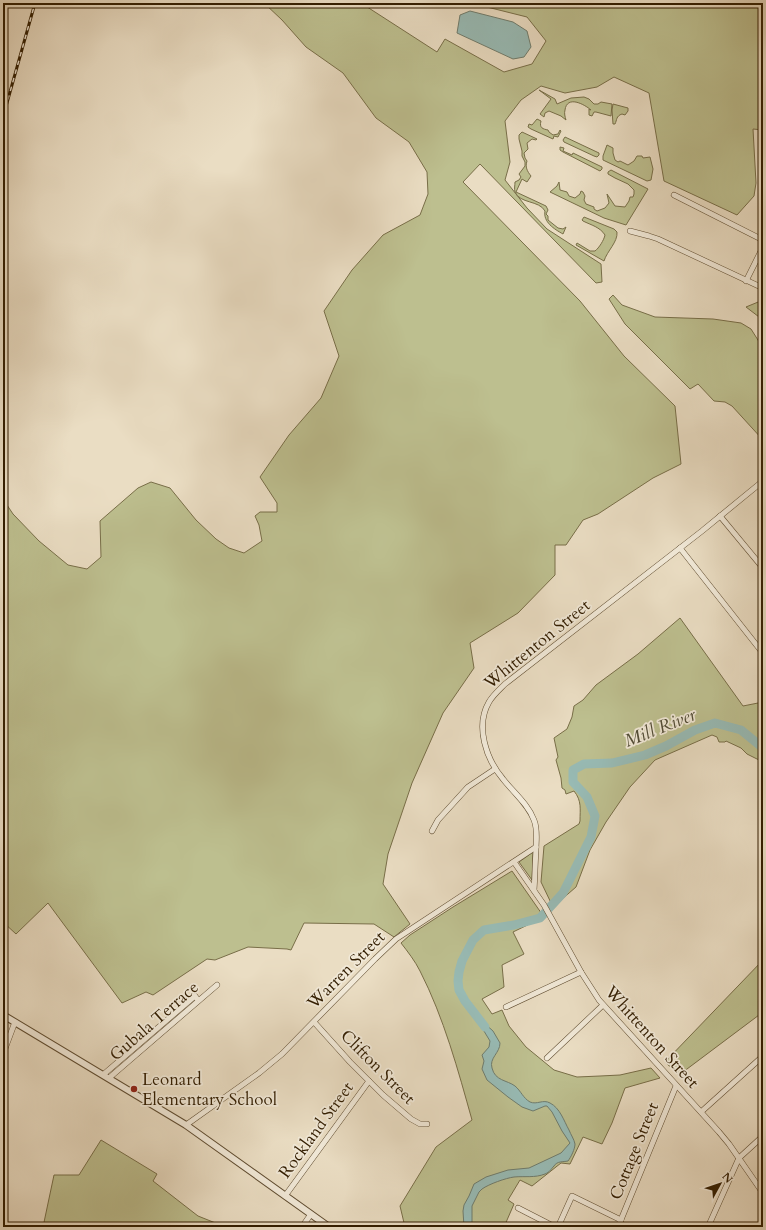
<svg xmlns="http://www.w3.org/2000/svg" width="766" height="1230" font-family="Cardo,serif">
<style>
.green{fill:#bdbf8f;stroke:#786e48}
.water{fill:#98bbb5;stroke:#6f7c6d}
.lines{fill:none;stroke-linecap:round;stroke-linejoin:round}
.river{stroke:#98bbb5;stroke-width:9}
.minor-casing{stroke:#604d31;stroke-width:6}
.tertiary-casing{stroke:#604d31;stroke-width:8}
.minor{stroke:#f1e9d8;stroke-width:5}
.tertiary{stroke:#f1e9d8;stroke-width:6}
.rail-casing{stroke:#321d00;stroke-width:3}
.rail{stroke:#f1e9d8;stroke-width:1.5;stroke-dasharray:4.5;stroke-linecap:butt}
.poi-dot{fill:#8f2418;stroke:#f1e9d8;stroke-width:1.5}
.labels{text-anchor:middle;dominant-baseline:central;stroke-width:3.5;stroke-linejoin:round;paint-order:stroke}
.street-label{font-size:17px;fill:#321d00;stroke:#f1e9d8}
.poi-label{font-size:17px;fill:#321d00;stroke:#f1e9d8;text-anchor:start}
.water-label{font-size:18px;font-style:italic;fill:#514c36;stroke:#f1e9d8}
</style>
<rect width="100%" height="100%" fill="#eaddc3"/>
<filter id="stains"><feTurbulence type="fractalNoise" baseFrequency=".005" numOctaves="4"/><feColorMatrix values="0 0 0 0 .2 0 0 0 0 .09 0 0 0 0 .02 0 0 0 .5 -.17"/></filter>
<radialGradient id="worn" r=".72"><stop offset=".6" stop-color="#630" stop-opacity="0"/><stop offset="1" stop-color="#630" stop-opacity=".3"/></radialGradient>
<g class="green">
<path d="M 264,3 L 361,3 L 437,52 L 445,39 L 504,72 L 532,64 L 546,41 L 527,17 L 471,3 L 763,3 L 763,130 L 753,129 L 756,183 L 754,196 L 737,215 L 664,181 L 649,93 L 614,77 L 597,87 L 565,93 L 541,86 L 521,100 L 505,121 L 510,162 L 505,180 L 527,208 L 547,229 L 601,264 L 602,282 L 596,283 L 480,164 L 463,182 L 580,301 L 624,356 L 675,406 L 681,464 L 653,478 L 598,514 L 583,520 L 566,545 L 555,545 L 555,575 L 518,613 L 470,643 L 474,668 L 443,713 L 412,783 L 388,854 L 383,884 L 410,924 L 394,937 L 374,924 L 304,923 L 291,950 L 287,949 L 248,947 L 215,960 L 207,959 L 153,995 L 146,992 L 122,1003 L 48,903 L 16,934 L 3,922 L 3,499 L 13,514 L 39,541 L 68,565 L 87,569 L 101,557 L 100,521 L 138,488 L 151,482 L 170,488 L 196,520 L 216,539 L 229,548 L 244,553 L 262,541 L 259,525 L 255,516 L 260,512 L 277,512 L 277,503 L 260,477 L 289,435 L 321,398 L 339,356 L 324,311 L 352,270 L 383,235 L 420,215 L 428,194 L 427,172 L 409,142 L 376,118 L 343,73 L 306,47 L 282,20 Z"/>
<path d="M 539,90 L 555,99 L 557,104 L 571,98 L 584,97 L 589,99 L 594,104 L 598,104 L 601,102 L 612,104 L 611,116 L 596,112 L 594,112 L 592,116 L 589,115 L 589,109 L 591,110 C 584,104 567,95 565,110 C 564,113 565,117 566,120 L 561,116 L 549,111 L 545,113 L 544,117 L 540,114 L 551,99 Z"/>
<path d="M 613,104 L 628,108 L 628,111 L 625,115 L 622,114 C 616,116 617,120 615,124 L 613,124 L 612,110 Z"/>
<path d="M 537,119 L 541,121 C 539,128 543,129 548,130 L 549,132 L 553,135 L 558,134 L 560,130 L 561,131 L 558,137 L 554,136 L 553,139 L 531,129 L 528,127 L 529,124 L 532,125 Z"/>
<path d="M 522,132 L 537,139 L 536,140 L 532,139 L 527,143 L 528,149 L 524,153 L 525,158 L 527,161 C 525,167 527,171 531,176 L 527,182 L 522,179 L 516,192 L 546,206 L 548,210 L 546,214 L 548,216 L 548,220 L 558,228 L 563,229 L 566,227 L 563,234 C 554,229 543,222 545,211 C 539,200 520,204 515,192 C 514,189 515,185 515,182 L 519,180 L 521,177 L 519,174 L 525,166 L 525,162 L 522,156 L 522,151 L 519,139 L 519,135 Z"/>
<path d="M 565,137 L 599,153 L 599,155 L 597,157 L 594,156 L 564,142 L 563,140 Z"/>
<path d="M 607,145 L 613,148 L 613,153 L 615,160 L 618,162 L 620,161 L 628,165 L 634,161 L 637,156 L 642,156 L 643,158 L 650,157 L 653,169 L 651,180 L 647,181 L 603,160 L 603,156 Z"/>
<path d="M 560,147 L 564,148 L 563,151 L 572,155 L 573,153 L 602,167 L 602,169 L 600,171 L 563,152 L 560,150 Z"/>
<path d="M 611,170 L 648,189 L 626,225 L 604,218 L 550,192 L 557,186 L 559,182 L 560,190 L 567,192 L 569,196 L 575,198 L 580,194 L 581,191 L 583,192 L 585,196 L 584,200 L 586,204 L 594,207 L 594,209 L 597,211 L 605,208 L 609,203 L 607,194 L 615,206 L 625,207 L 629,201 L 630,197 L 633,197 L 634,194 L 634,190 L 628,184 L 615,178 L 608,174 L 608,172 Z"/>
<path d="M 584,217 L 614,229 L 617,232 C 618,242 607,251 604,261 L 576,245 L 577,243 L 590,251 L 595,251 C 599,248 604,240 605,235 C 600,227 591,225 583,221 L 582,220 Z"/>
<path d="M 613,295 L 622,305 L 655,317 L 713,319 L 741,323 L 751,329 L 763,348 L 763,440 L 732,406 L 725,402 L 714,401 L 698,384 L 690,389 L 625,324 L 609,299 Z"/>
<path d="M 763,300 L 763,320 L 746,307 Z"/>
<path d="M 680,618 L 743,706 L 763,702 L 763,762 L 747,754 L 741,748 L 726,741 L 725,742 L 719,742 L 717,737 L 712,735 L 655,760 L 630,787 L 606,822 L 590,850 L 576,887 L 553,907 L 541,882 L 544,846 L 579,824 L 580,821 C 580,809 582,801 574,791 L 566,794 L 565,790 L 562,788 L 561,778 L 556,760 L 558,757 L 554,738 L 567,729 L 572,717 L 574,706 L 583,700 L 596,685 L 638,654 Z"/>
<path d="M 533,852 L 532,880 L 519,862 Z"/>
<path d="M 512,871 L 544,917 L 513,932 L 524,954 L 502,965 L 504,987 L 482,999 L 492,1014 L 502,1010 L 509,1026 L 526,1047 L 554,1070 L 577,1077 L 600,1076 L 620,1075 L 651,1068 L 660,1078 L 625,1088 L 612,1123 L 602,1144 L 583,1137 L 570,1164 L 561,1163 L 532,1186 L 520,1180 L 508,1200 L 514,1204 L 504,1227 L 405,1227 L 400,1206 L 436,1147 L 472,1120 C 458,1070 444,1018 420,971 C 415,961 408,952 401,943 L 410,935 L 453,907 Z"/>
<path d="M 763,960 L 763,1012 L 679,1075 L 665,1062 Z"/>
<path d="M 101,1140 L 157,1174 L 153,1181 L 198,1216 L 218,1224 L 222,1227 L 43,1227 L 54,1175 L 79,1175 Z"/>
</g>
<g class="water">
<path d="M 470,11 L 513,22 L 527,31 L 531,47 L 524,57 L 513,59 L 457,33 L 460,15 Z"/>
<path d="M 473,1013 L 493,1031 L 500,1043 C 500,1053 489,1058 492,1068 C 495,1081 507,1080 515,1086 C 521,1091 523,1098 530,1102 C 537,1105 543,1099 550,1103 C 560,1108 564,1121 569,1130 C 571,1135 574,1139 575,1144 C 575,1149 571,1157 568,1161 C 563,1162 557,1161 554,1166 C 551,1169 550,1172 545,1174 C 535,1178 525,1176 514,1177 C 506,1178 489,1184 482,1189 L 479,1192 L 472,1206 L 472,1227 L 464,1227 L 463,1211 L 464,1205 L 469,1196 L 474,1184 L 486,1177 L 508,1170 L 529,1168 L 561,1153 L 570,1143 L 562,1131 L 552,1112 L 547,1106 L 545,1106 L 533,1111 L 522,1107 L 508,1097 L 487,1080 L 482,1069 L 484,1061 L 482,1055 L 489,1047 L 490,1041 Z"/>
</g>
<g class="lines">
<path class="river" d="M 485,1027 L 465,1001 L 459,990 L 458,981 L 459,972 L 462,961 L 473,940 L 484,930 L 514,925 L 540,918 L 563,893 L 591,837 L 595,816 L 587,797 L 573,782 L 573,770 L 584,764 L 612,763 L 645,755 L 666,746 L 695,730 L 715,723 L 741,730 L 763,748"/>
<defs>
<g id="minor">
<path d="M 674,195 L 763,240"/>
<path d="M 630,231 L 649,236 L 658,239 L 763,288"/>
<path d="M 746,281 L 763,247"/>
<path d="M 720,516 L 763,568"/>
<path d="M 680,548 L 762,652"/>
<path d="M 432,831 L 438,820 L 468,787 L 495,769"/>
<path d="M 514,862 L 544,905 L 581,972 L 599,1000 L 719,1132 L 729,1144 L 763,1193"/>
<path d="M 534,890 C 535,877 535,864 536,850 C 536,840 538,830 534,820 C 528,804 513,792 503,779 C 486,759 475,726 489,702 C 493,695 499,690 505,684 L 702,531 L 763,481"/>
<path d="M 506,1007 L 581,972"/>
<path d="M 314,1022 L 350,1062 L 383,1095 L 411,1119 L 420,1124 L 427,1124"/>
<path d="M 3,1054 L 15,1022"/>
<path d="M 547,1058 L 603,1005"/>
<path d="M 104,1074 L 195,996 L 198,1000"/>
<path d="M 109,1078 L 217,985"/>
<path d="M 701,1112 L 763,1056"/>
<path d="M 186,1125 L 259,1073 L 282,1054 L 375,959 L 396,939 L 536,847"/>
<path d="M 285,1196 L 369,1081"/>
<path d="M 518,1208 L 555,1227"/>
<path d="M 302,1227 L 311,1214"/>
<path d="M 558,1227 L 572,1196 L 621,1220"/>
<path d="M 618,1227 L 676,1086"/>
<path d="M 708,1227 L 739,1158 L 763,1136"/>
</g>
<path id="tertiary" d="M 3,1015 L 186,1125 L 329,1227"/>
</defs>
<use href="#minor" class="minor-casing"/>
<use href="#tertiary" class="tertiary-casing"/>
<use href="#minor" class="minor"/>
<use href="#tertiary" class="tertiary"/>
<defs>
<path id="rail" d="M 3,117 L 35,3"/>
</defs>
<use href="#rail" class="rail-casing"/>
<use href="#rail" class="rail"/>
</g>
<circle class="poi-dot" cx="134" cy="1089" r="4"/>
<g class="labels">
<g class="street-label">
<text transform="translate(537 644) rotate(-39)">Whittenton Street</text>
<text transform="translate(346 970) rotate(-45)">Warren Street</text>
<text transform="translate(154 1021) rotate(-41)">Gubala Terrace</text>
<text transform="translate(652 1037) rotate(48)">Whittenton Street</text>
<text transform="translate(378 1067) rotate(45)">Clifton Street</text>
<text transform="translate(316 1130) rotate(-54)">Rockland Street</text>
<text transform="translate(634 1151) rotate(-68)">Cottage Street</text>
</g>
<g class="poi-label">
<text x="142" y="1079">Leonard<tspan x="142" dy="20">Elementary School</tspan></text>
</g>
<g class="water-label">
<text transform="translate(660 728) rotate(-22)">Mill River</text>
</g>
</g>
<rect width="766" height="1230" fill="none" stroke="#eaddc3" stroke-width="16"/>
<rect x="4" y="4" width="758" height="1222" fill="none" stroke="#321d00" stroke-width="2"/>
<rect x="8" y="8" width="750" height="1214" fill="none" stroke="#321d00"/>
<g transform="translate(720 1184) rotate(50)" stroke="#f1e9d8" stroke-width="3" paint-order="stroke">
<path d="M0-3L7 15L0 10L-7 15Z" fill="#321d00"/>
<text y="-6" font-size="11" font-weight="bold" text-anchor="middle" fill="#321d00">N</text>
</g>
<rect width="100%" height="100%" filter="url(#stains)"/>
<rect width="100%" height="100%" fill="url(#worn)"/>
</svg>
